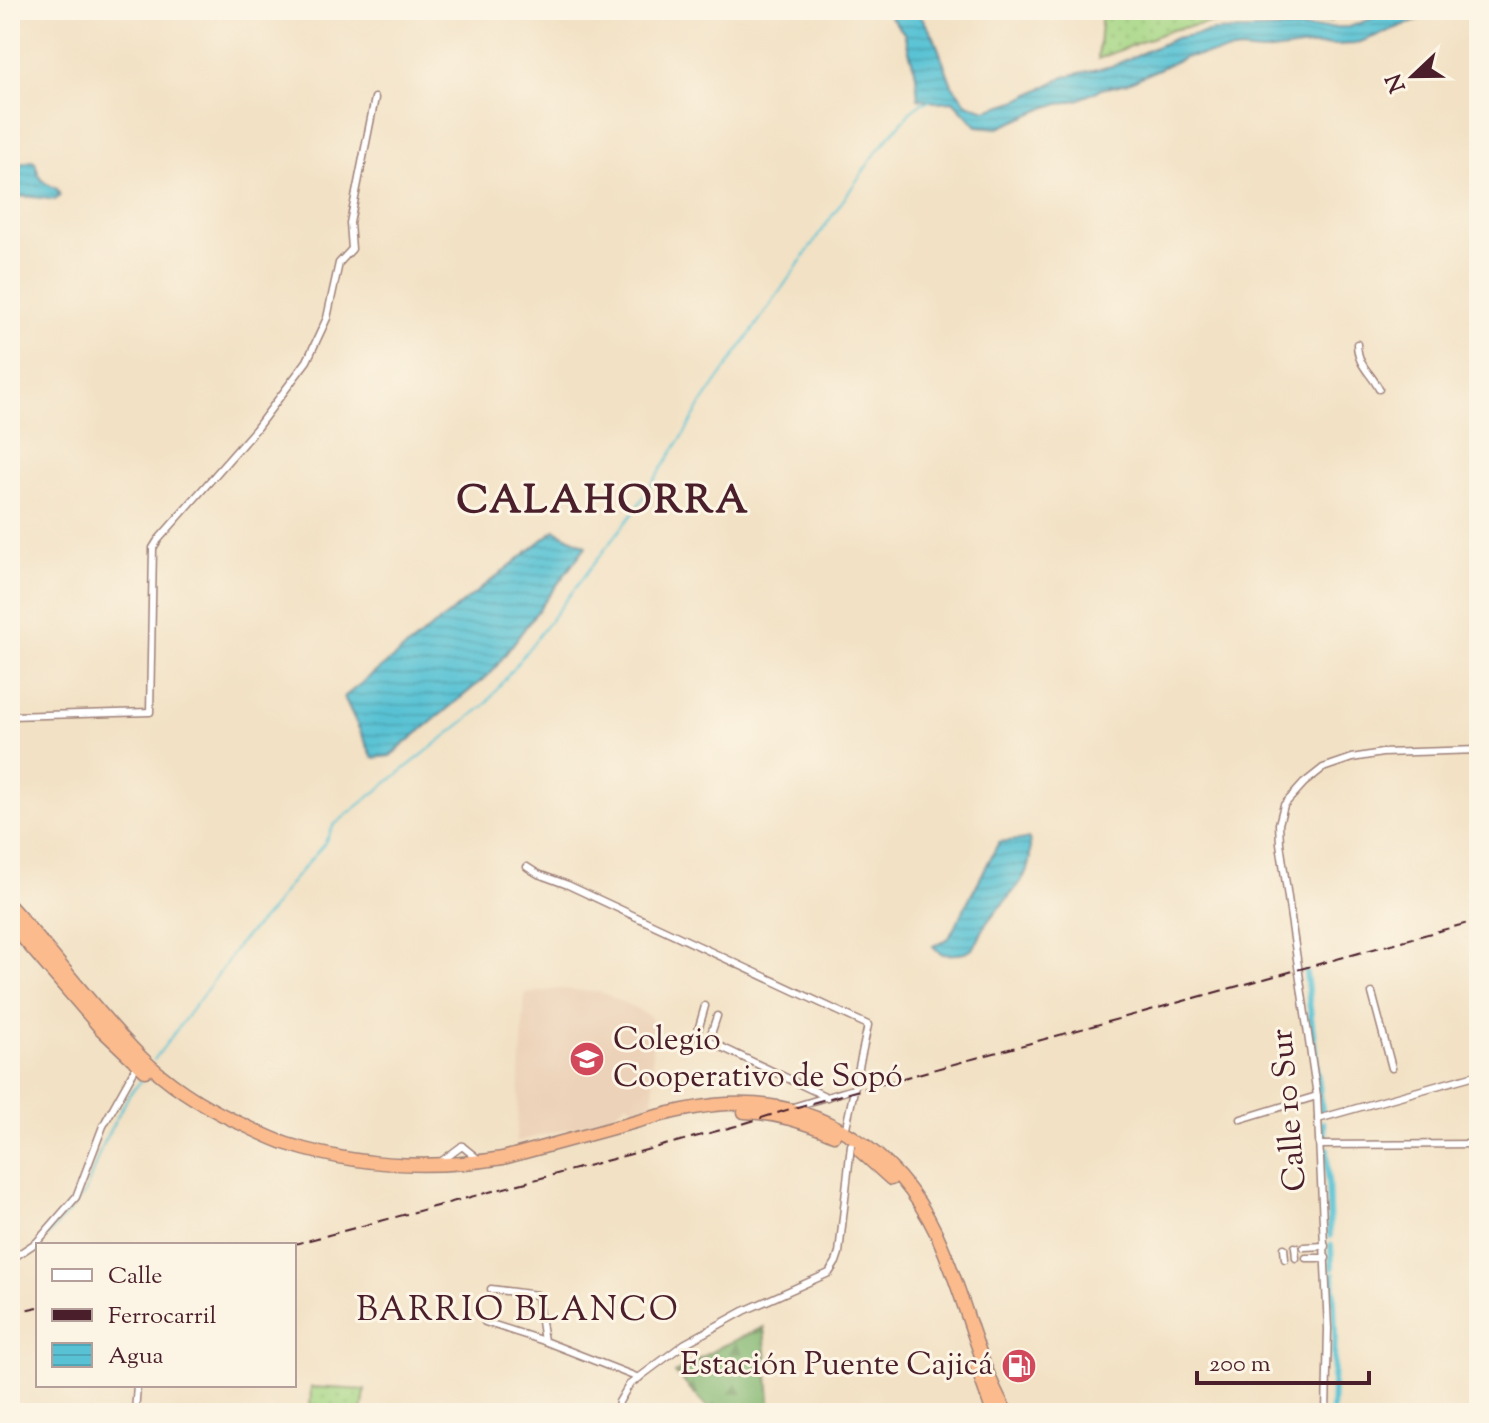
<svg xmlns="http://www.w3.org/2000/svg" width="1489" height="1423" font-family="'Sorts Mill Goudy',serif">
<style>
.built{fill:#ecd2b8}
.grass{fill:url(#grass-dots);stroke:#787a58;stroke-width:2}
.forest{fill:url(#forest-firs);stroke:#676b4e;stroke-width:2}
.water{fill:url(#water-rules);stroke:#517080;stroke-width:2}
.lines{fill:none;stroke-linecap:round;stroke-linejoin:round}
.stream{stroke:#58c2d4;stroke-width:2}
.canal{stroke:#58c2d4;stroke-width:6}
.street-casing{stroke:#9e8078;stroke-width:9}
.highway-casing{stroke:#9e8078;stroke-width:15}
.street{stroke:#fff;stroke-width:6}
.highway{stroke:#fbbb8d;stroke-width:12}
.rail{stroke:#4a1f2b;stroke-width:2;stroke-dasharray:12 6;stroke-linecap:butt}
.labels{text-anchor:middle;dominant-baseline:central;stroke-width:6;stroke-linejoin:round;paint-order:stroke}
.poi-label{font-size:32px;fill:#4a1f2b;stroke:#fcf5e5;text-anchor:start}
.street-label{font-size:32px;fill:#4a1f2b;stroke:#fcf5e5}
.neighbourhood-label{font-size:34px;letter-spacing:2px;fill:#4a1f2b;stroke:#fcf5e5}
.district-label{font-size:40px;font-weight:bold;letter-spacing:2px;fill:#4a1f2b;stroke:#fcf5e5}
</style>
<defs>
<pattern id="grass-dots" width="8" height="8" patternUnits="userSpaceOnUse" patternTransform="scale(2)"><rect width="8" height="8" fill="#a5d684"/><path d="M2 2h.1M6 6h.1" fill="none" stroke="#90b772" stroke-width="1.8" stroke-linecap="round"/></pattern>
<pattern id="forest-firs" width="22" height="20" patternUnits="userSpaceOnUse" patternTransform="scale(2)"><rect width="22" height="20" fill="#84b772"/><path d="M5 1l3.5 6h-7zM16 11l3.5 6h-7z" fill="#6e945e"/></pattern>
<pattern id="water-rules" width="6" height="5" patternUnits="userSpaceOnUse" patternTransform="scale(2)"><rect width="6" height="5" fill="#58c2d4"/><path d="M0 2.5h6" fill="none" stroke="#4ea6b6"/></pattern>
</defs>
<rect width="100%" height="100%" fill="#fcf5e5"/>
<filter id="ink" filterUnits="userSpaceOnUse"><feTurbulence type="fractalNoise" baseFrequency=".0125" numOctaves="2"/><feDisplacementMap in="SourceGraphic" scale="16" xChannelSelector="R" yChannelSelector="G"/><feConvolveMatrix kernelMatrix="1 2 1 2 8 2 1 2 1" color-interpolation-filters="sRGB"/></filter>
<filter id="wash" filterUnits="userSpaceOnUse"><feTurbulence type="fractalNoise" baseFrequency=".006" numOctaves="4" result="noise"/><feDisplacementMap in="SourceGraphic" scale="32" xChannelSelector="R" yChannelSelector="G"/><feGaussianBlur stdDeviation="1.8" result="paint"/><feColorMatrix in="noise" values="0 0 0 0 0 0 0 0 0 0 0 0 0 0 0 0 0 1.4 0 .05"/><feComposite in="paint" operator="in"/></filter>
<g filter="url(#wash)">
<rect width="100%" height="100%" fill="#f2e1c4"/>
<path class="built" d="M 560,989 L 601,992 L 635,1008 L 651,1017 L 654,1104 L 637,1109 L 627,1102 L 612,1117 L 516,1142 L 525,994 Z"/>
<g class="grass">
<path d="M 1102,10 L 1331,10 L 1332,21 L 1208,23 L 1171,30 L 1098,59 Z"/>
<path d="M 311,1387 L 365,1390 L 362,1413 L 310,1413 Z"/>
</g>
<path class="forest" d="M 764,1327 L 771,1413 L 713,1413 L 675,1373 L 720,1347 Z"/>
<g class="water">
<path d="M 885,10 L 917,10 L 934,37 L 952,85 L 967,104 L 986,110 L 1019,100 L 1066,76 L 1112,66 L 1176,38 L 1214,31 L 1349,27 L 1395,10 L 1435,10 L 1417,20 L 1355,44 L 1309,46 L 1263,52 L 1240,50 L 1185,57 L 1128,83 L 1101,89 L 1080,99 L 1047,107 L 999,128 L 977,126 L 953,101 L 935,102 L 918,98 L 916,75 L 904,33 Z"/>
<path d="M 31,161 L 35,162 C 39,179 41,182 57,189 L 60,196 L 55,200 C 43,198 19,194 10,198 L 10,184 L 17,180 L 16,171 L 20,164 Z"/>
<path d="M 555,530 L 586,546 L 492,672 L 390,756 L 373,758 L 344,697 Z"/>
<path d="M 1029,839 C 1036,879 1009,893 988,921 C 981,929 980,942 972,949 C 964,956 951,954 941,954 L 933,946 L 949,938 L 999,842 Z"/>
</g>
<g class="lines">
<g class="stream">
<path d="M 154,1060 L 223,968 L 237,946 L 271,910 L 287,887 L 324,844 L 334,825 L 485,705 L 633,513 L 686,431 L 700,406 L 878,150 L 913,109 L 921,103 L 930,101"/>
<path d="M 46,1238 L 85,1193 L 103,1143 L 129,1095 L 141,1081"/>
</g>
<g class="canal">
<path d="M 1306,973 L 1322,1112"/>
<path d="M 1323,1123 L 1325,1140"/>
<path d="M 1327,1149 L 1330,1236"/>
<path d="M 1331,1245 L 1332,1268"/>
<path d="M 1332,1413 L 1335,1331 L 1333,1275"/>
</g>
</g>
</g>
<g filter="url(#ink)">
<g class="lines">
<defs>
<g id="street">
<path d="M 1357,344 C 1358,367 1370,371 1379,389"/>
<path d="M 10,716 L 150,712 L 153,548 L 158,540 L 255,430 L 307,361 L 327,318 L 339,263 L 352,249 L 350,223 L 375,98"/>
<path d="M 527,867 L 538,874 L 568,885 L 868,1025 L 845,1132"/>
<path d="M 1372,993 L 1392,1068"/>
<path d="M 705,1006 L 697,1034 L 698,1036 L 827,1097"/>
<path d="M 709,1040 L 717,1016"/>
<path d="M 793,1107 L 853,1089"/>
<path d="M 1241,1119 L 1317,1096"/>
<path d="M 1318,1119 L 1479,1074"/>
<path d="M 1320,1145 L 1479,1144"/>
<path d="M 462,1146 L 478,1159"/>
<path d="M 439,1163 L 462,1146"/>
<path d="M 1295,1247 L 1296,1258"/>
<path d="M 1304,1247 L 1325,1246"/>
<path d="M 1284,1248 L 1285,1259"/>
<path d="M 1306,1258 L 1326,1258"/>
<path d="M 10,1260 L 37,1242 L 76,1197 L 103,1126 L 137,1065"/>
<path d="M 491,1289 L 537,1295 L 544,1341"/>
<path d="M 485,1322 L 544,1341 L 639,1378"/>
<path d="M 135,1413 L 137,1385"/>
<path d="M 617,1413 L 619,1402 L 629,1385 L 684,1344 L 744,1311 L 829,1273 L 836,1262 L 839,1253 L 851,1145"/>
<path d="M 1116,1413 L 1116,1411"/>
<path d="M 1326,1413 L 1328,1329 L 1317,1096 L 1280,843 L 1279,824 L 1284,805 L 1304,783 L 1323,768 L 1352,758 L 1382,753 L 1479,750"/>
</g>
<g id="highway">
<path d="M 10,906 C 55,955 94,1010 141,1057 C 168,1084 203,1106 237,1122 C 253,1129 269,1138 287,1144 C 357,1166 431,1170 503,1158 C 542,1147 581,1137 620,1126 C 655,1117 691,1106 727,1104 C 819,1099 897,1151 936,1233 C 964,1291 975,1357 1007,1413"/>
<path d="M 10,923 L 102,1030 L 145,1071"/>
<path d="M 744,1112 C 777,1113 804,1122 834,1135"/>
<path d="M 860,1151 L 891,1179"/>
<path d="M 976,1365 L 993,1413"/>
</g>
</defs>
<use href="#street" class="street-casing"/>
<use href="#highway" class="highway-casing"/>
<use href="#street" class="street"/>
<use href="#highway" class="highway"/>
<g class="rail">
<path d="M 291,1245 L 736,1126 L 790,1109 L 1479,920"/>
<path d="M 10,1313 L 38,1307"/>
</g>
</g>
</g>
<defs>
<symbol id="school-disc" viewBox="-11 -11 22 22"><circle r="9.5" fill="#d1495b" stroke="#fcf5e5"/><path d="M0-5L7-2L0 1L-7-2ZM-4 1L0 2.5L4 1V4Q0 6-4 4Z" fill="#fff"/></symbol>
<symbol id="fuel-disc" viewBox="-11 -11 22 22"><circle r="9.5" fill="#d1495b" stroke="#fcf5e5"/><path d="M-5.5-6h7V0h2V4h1.3V-2.5L3-4.5l.8-.8L6-3V5H2.5V1h-1V6h-7ZM-4.2-4.7v3.2H.2V-4.7Z" fill="#fff"/></symbol>
</defs>
<g fill-rule="evenodd">
<use href="#school-disc" x="567" y="1039" width="40" height="40"/>
<use href="#fuel-disc" x="999" y="1346" width="40" height="40"/>
</g>
<g class="labels">
<g class="poi-label">
<text x="613" y="1041">Colegio<tspan x="613" dy="37">Cooperativo de Sopó</tspan></text>
<text x="993" y="1366" text-anchor="end">Estación Puente Cajicá</text>
</g>
<g class="street-label">
<text transform="translate(1290 1110) rotate(-95)">Calle 10 Sur</text>
</g>
<g class="neighbourhood-label">
<text x="518" y="1311">BARRIO BLANCO</text>
</g>
<g class="district-label">
<text x="603" y="502">CALAHORRA</text>
</g>
</g>
<rect width="1489" height="1423" fill="none" stroke="#fcf5e5" stroke-width="40"/>
<rect x="36" y="1243" width="260" height="144" fill="#fcf5e5" stroke="#b59f9b" stroke-width="2"/>
<rect x="52" y="1269" width="40" height="12" fill="#ffffff" stroke="#b59f9b" stroke-width="2"/>
<text x="108" y="1283" font-size="24" fill="#4a1f2b">Calle</text>
<rect x="52" y="1309" width="40" height="12" fill="#4a1f2b" stroke="#b59f9b" stroke-width="2"/>
<text x="108" y="1323" font-size="24" fill="#4a1f2b">Ferrocarril</text>
<rect x="52" y="1343" width="40" height="24" fill="url(#water-rules)" stroke="#b59f9b" stroke-width="2"/>
<text x="108" y="1363" font-size="24" fill="#4a1f2b">Agua</text>
<g transform="translate(1413 76) rotate(248)" stroke="#fcf5e5" stroke-width="6" paint-order="stroke">
<path d="M0-6L14 30L0 20L-14 30Z" fill="#4a1f2b"/>
<text y="-12" font-size="22" font-weight="bold" text-anchor="middle" fill="#4a1f2b">N</text>
</g>
<path d="M1197 1371v12h172v-12" fill="none" stroke="#4a1f2b" stroke-width="4"/>
<text x="1209" y="1371" font-size="24" fill="#4a1f2b" stroke="#fcf5e5" stroke-width="6" paint-order="stroke">200 m</text>
</svg>
